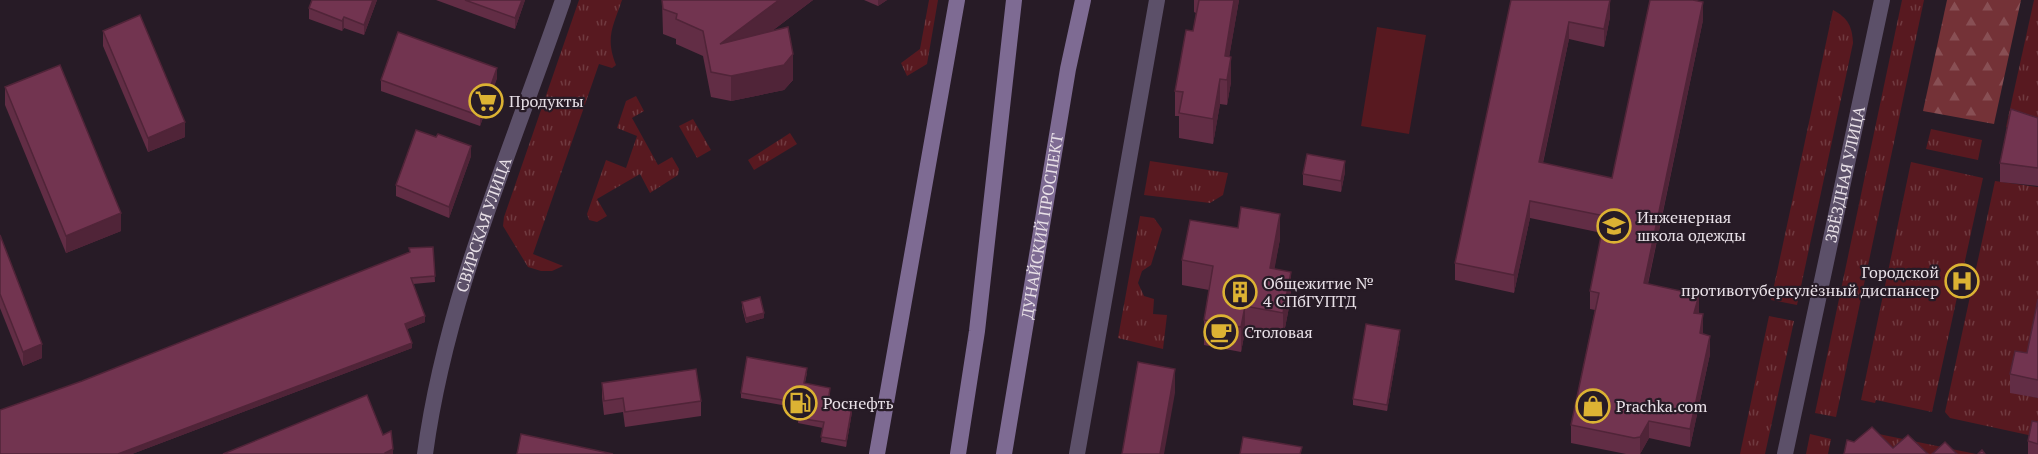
<svg xmlns="http://www.w3.org/2000/svg" width="2038" height="454" font-family="'PT Serif',serif">
<style>
.grass{fill:url(#grass-tufts)}
.forest{fill:url(#forest-firs)}
.park{fill:#581920}
.lines{fill:none;stroke-linecap:round;stroke-linejoin:round}
.minor{stroke:#5c5069;stroke-width:16}
.tertiary{stroke:#5c5069;stroke-width:16}
.secondary{stroke:#7e6b93;stroke-width:16}
.wall{fill:#622d45}
.shaded-wall{fill:#502438}
.building{fill:#723450;stroke:#502438;stroke-width:1.5}
.labels{text-anchor:middle;dominant-baseline:central;stroke-width:4.5;stroke-linejoin:round;paint-order:stroke}
.poi-label{font-size:16px;fill:#e8e0e7;stroke:#271b26;text-anchor:start}
.street-label{font-size:16px;fill:#e8e0e7;stroke:#271b26}
</style>
<defs>
<pattern id="grass-tufts" width="24" height="20" patternUnits="userSpaceOnUse" patternTransform="scale(1.5)"><rect width="24" height="20" fill="#581920"/><path d="M3 7l-1-3M5 7V3M7 7l1-3M15 17l-1-3M17 17v-4M19 17l1-3" fill="none" stroke="#703a40"/></pattern>
<pattern id="forest-firs" width="22" height="20" patternUnits="userSpaceOnUse" patternTransform="scale(1.5)"><rect width="22" height="20" fill="#743237"/><path d="M5 1l3.5 6h-7zM16 11l3.5 6h-7z" fill="#884f54"/></pattern>
</defs>
<rect width="100%" height="100%" fill="#271b26"/>
<g class="grass">
<path d="M 579,0 L 622,0 C 613,27 605,37 616,65 L 612,68 L 599,64 L 533,254 L 563,266 L 552,271 L 541,271 L 528,267 L 503,226 L 504,217 Z"/>
<path d="M 929,0 L 938,0 L 927,64 L 907,76 L 901,63 L 920,49 Z"/>
<path d="M 1902,0 L 1924,0 L 1836,417 L 1815,413 Z"/>
<path d="M 2034,0 L 2038,0 L 2038,136 L 2006,127 Z"/>
<path d="M 1833,10 C 1848,18 1852,26 1853,43 L 1797,305 L 1771,300 Z"/>
<path d="M 636,96 L 644,111 L 632,118 L 658,165 L 672,157 L 679,169 L 678,175 L 650,193 L 640,174 L 597,199 L 607,216 L 597,222 L 589,220 L 587,214 L 606,160 L 626,168 L 637,136 L 617,128 L 626,101 Z"/>
<path d="M 693,119 L 711,150 L 697,158 L 679,126 Z"/>
<path d="M 1931,129 L 1982,140 L 1978,160 L 1926,149 Z"/>
<path d="M 790,133 L 797,144 L 754,170 L 748,160 Z"/>
<path d="M 1150,161 L 1228,173 L 1223,195 L 1210,203 L 1144,195 Z"/>
<path d="M 1911,162 L 1983,178 L 1932,412 L 1876,400 L 1875,403 L 1861,400 Z"/>
<path d="M 1995,181 L 2038,187 L 2038,317 L 2029,362 L 2010,392 L 2038,398 L 2038,437 L 1950,418 L 1945,412 Z"/>
<path d="M 1140,216 L 1154,218 L 1162,229 L 1151,265 L 1142,271 L 1138,283 L 1144,296 L 1154,299 L 1153,314 L 1167,315 L 1163,349 L 1118,338 Z"/>
<path d="M 1769,316 L 1794,321 L 1765,454 L 1740,454 Z"/>
<path d="M 1869,432 L 1976,454 L 1881,454 Z"/>
<path d="M 1810,434 L 1831,439 L 1828,454 L 1806,454 Z"/>
</g>
<path class="forest" d="M 1947,0 L 2021,0 L 1994,124 L 1923,111 Z"/>
<path class="park" d="M 1377,27 L 1426,35 L 1409,134 L 1361,126 Z"/>
<g class="lines">
<path class="minor" id="s1" d="M 425,454 C 446,297 512,149 563,0"/>
<g class="tertiary">
<path d="M 1077,454 L 1157,0"/>
<path id="s2" d="M 1785,454 L 1882,0"/>
</g>
<g class="secondary">
<path d="M 877,454 L 957,0"/>
<path d="M 958,454 L 977,331 L 1014,0"/>
<path id="s3" d="M 1004,454 L 1068,69 L 1083,0"/>
</g>
</g>
<g class="wall">
<path d="M 377,0 L 364,35 L 344,28 L 342,31 L 309,19 L 309,8 Z"/>
<path d="M 436,0 L 525,0 L 515,29 Z"/>
<path d="M 662,0 L 813,0 L 772,31 L 793,80 L 784,90 L 731,101 L 711,97 L 703,56 L 676,44 L 676,39 L 663,34 Z"/>
<path d="M 864,0 L 887,0 L 878,6 Z"/>
<path d="M 1194,0 L 1239,0 L 1229,57 L 1231,82 L 1227,105 L 1220,104 L 1213,144 L 1179,138 L 1179,116 L 1175,116 L 1175,91 L 1193,31 L 1196,13 L 1194,12 Z"/>
<path d="M 1511,0 L 1610,17 L 1604,47 L 1569,39 L 1543,163 L 1612,178 L 1703,20 L 1648,284 L 1698,313 L 1703,332 L 1703,334 L 1710,354 L 1690,447 L 1649,438 L 1640,454 L 1626,454 L 1571,443 L 1571,425 L 1595,310 L 1590,309 L 1590,291 L 1602,233 L 1530,218 L 1514,293 L 1455,280 L 1455,263 Z"/>
<path d="M 103,31 L 185,137 L 148,152 L 103,46 Z"/>
<path d="M 497,78 L 480,126 L 381,91 L 381,80 Z"/>
<path d="M 5,87 L 121,231 L 66,253 L 5,105 Z"/>
<path d="M 2038,118 L 2038,186 L 2000,182 L 2000,163 Z"/>
<path d="M 471,156 L 449,218 L 396,196 L 396,185 Z"/>
<path d="M 1345,172 L 1341,192 L 1303,185 L 1303,174 Z"/>
<path d="M 0,235 L 42,358 L 23,366 L 0,308 Z"/>
<path d="M 1280,239 L 1274,269 L 1291,297 L 1283,338 L 1245,331 L 1241,352 L 1204,345 L 1204,320 L 1209,290 L 1182,285 L 1182,260 Z"/>
<path d="M 433,247 L 435,282 L 413,284 L 425,322 L 407,329 L 412,348 L 132,454 L 0,454 L 82,381 Z"/>
<path d="M 2038,299 L 2038,398 L 2010,393 L 2010,374 L 2027,353 Z"/>
<path d="M 742,302 L 764,318 L 746,323 L 742,308 Z"/>
<path d="M 1400,336 L 1387,411 L 1353,405 L 1353,399 Z"/>
<path d="M 807,373 L 805,383 L 830,393 L 829,403 L 852,412 L 846,447 L 821,442 L 823,428 L 798,423 L 799,408 L 741,398 L 741,393 Z"/>
<path d="M 602,383 L 701,401 L 701,416 L 625,427 L 623,412 L 604,415 L 602,397 Z"/>
<path d="M 2038,422 L 2038,454 L 2028,454 L 2028,441 Z"/>
</g>
<g class="shaded-wall">
<path d="M 373,0 L 377,0 L 364,35 L 364,25 Z"/>
<path d="M 522,0 L 525,0 L 515,29 L 515,18 Z"/>
<path d="M 779,0 L 813,0 L 720,70 L 720,44 Z"/>
<path d="M 878,0 L 887,0 L 878,6 Z"/>
<path d="M 1234,0 L 1239,0 L 1225,81 L 1225,56 Z"/>
<path d="M 1610,0 L 1610,17 L 1604,47 L 1604,29 Z"/>
<path d="M 1703,2 L 1703,20 L 1644,301 L 1644,283 Z"/>
<path d="M 344,17 L 344,28 L 342,31 L 342,21 Z"/>
<path d="M 1569,22 L 1569,39 L 1539,180 L 1539,162 Z"/>
<path d="M 793,54 L 793,80 L 784,90 L 731,101 L 731,76 Z"/>
<path d="M 1231,57 L 1231,82 L 1227,105 L 1227,80 Z"/>
<path d="M 497,68 L 497,78 L 480,126 L 480,116 Z"/>
<path d="M 1220,79 L 1220,104 L 1213,144 L 1213,119 Z"/>
<path d="M 185,122 L 185,137 L 148,152 L 148,138 Z"/>
<path d="M 471,146 L 471,156 L 449,218 L 449,207 Z"/>
<path d="M 1345,161 L 1345,172 L 1341,192 L 1341,181 Z"/>
<path d="M 1530,201 L 1530,218 L 1514,293 L 1514,275 Z"/>
<path d="M 121,213 L 121,231 L 66,253 L 66,236 Z"/>
<path d="M 1280,214 L 1280,239 L 1270,294 L 1270,268 Z"/>
<path d="M 1291,272 L 1291,297 L 1283,338 L 1283,313 Z"/>
<path d="M 1699,295 L 1699,313 L 1694,330 L 1694,313 Z"/>
<path d="M 1245,306 L 1245,331 L 1241,352 L 1241,327 Z"/>
<path d="M 764,313 L 764,318 L 746,323 L 746,318 Z"/>
<path d="M 1703,314 L 1703,332 L 1700,351 L 1700,333 Z"/>
<path d="M 425,316 L 425,322 L 405,330 L 405,324 Z"/>
<path d="M 1400,330 L 1400,336 L 1387,411 L 1387,405 Z"/>
<path d="M 1710,336 L 1710,354 L 1690,447 L 1690,429 Z"/>
<path d="M 412,343 L 412,348 L 132,454 L 118,454 Z"/>
<path d="M 42,344 L 42,358 L 23,366 L 23,352 Z"/>
<path d="M 1175,369 L 1175,393 L 1164,454 L 1160,454 Z"/>
<path d="M 852,407 L 852,412 L 846,447 L 846,441 Z"/>
<path d="M 1649,421 L 1649,438 L 1640,454 L 1640,437 Z"/>
<path d="M 393,449 L 393,454 L 385,454 L 385,453 Z"/>
</g>
<g class="building">
<path d="M 312,0 L 373,0 L 364,25 L 344,17 L 342,21 L 309,8 Z"/>
<path d="M 465,0 L 522,0 L 515,18 Z"/>
<path d="M 662,0 L 779,0 L 720,44 L 788,27 L 793,54 L 784,65 L 731,76 L 711,72 L 703,31 L 676,19 L 677,14 L 663,9 Z"/>
<path d="M 1199,0 L 1234,0 L 1225,56 L 1231,57 L 1227,80 L 1220,79 L 1213,119 L 1179,113 L 1183,92 L 1175,91 L 1186,30 L 1193,31 Z"/>
<path d="M 1511,0 L 1610,0 L 1604,29 L 1569,22 L 1539,162 L 1612,178 L 1650,0 L 1693,0 L 1703,2 L 1644,283 L 1699,295 L 1694,313 L 1703,314 L 1700,333 L 1710,336 L 1690,429 L 1649,421 L 1640,437 L 1634,438 L 1571,425 L 1599,293 L 1590,291 L 1605,216 L 1530,201 L 1514,275 L 1455,263 Z"/>
<path d="M 140,15 L 185,122 L 148,138 L 103,31 Z"/>
<path d="M 398,32 L 497,68 L 480,116 L 381,80 Z"/>
<path d="M 60,65 L 121,213 L 66,236 L 5,87 Z"/>
<path d="M 2011,109 L 2038,118 L 2038,168 L 2000,163 Z"/>
<path d="M 416,130 L 436,137 L 438,134 L 471,146 L 449,207 L 396,185 Z"/>
<path d="M 1307,154 L 1345,161 L 1341,181 L 1303,174 Z"/>
<path d="M 1241,207 L 1280,214 L 1270,268 L 1291,272 L 1283,313 L 1245,306 L 1241,327 L 1204,320 L 1213,266 L 1182,260 L 1190,220 L 1238,228 Z"/>
<path d="M 0,235 L 42,344 L 23,352 L 0,294 Z"/>
<path d="M 433,247 L 435,276 L 411,278 L 425,316 L 405,324 L 412,343 L 118,454 L 0,454 L 0,410 L 82,381 L 410,252 L 409,248 Z"/>
<path d="M 760,297 L 764,313 L 746,318 L 742,302 Z"/>
<path d="M 2038,299 L 2038,380 L 2010,374 L 2015,351 L 2027,353 Z"/>
<path d="M 1366,324 L 1400,330 L 1387,405 L 1353,399 Z"/>
<path d="M 747,357 L 807,368 L 804,383 L 830,388 L 828,403 L 852,407 L 846,441 L 821,437 L 824,422 L 798,418 L 800,403 L 741,393 Z"/>
<path d="M 1138,362 L 1175,369 L 1160,454 L 1122,454 Z"/>
<path d="M 696,369 L 701,401 L 625,412 L 623,398 L 604,401 L 602,383 Z"/>
<path d="M 367,395 L 383,435 L 391,431 L 393,449 L 385,453 L 385,454 L 223,454 Z"/>
<path d="M 2032,421 L 2038,422 L 2038,444 L 2028,441 Z"/>
<path d="M 1872,427 L 1893,448 L 1908,435 L 1928,454 L 1844,454 L 1847,440 L 1854,442 Z"/>
<path d="M 521,434 L 613,454 L 517,454 Z"/>
<path d="M 1243,437 L 1302,447 L 1300,454 L 1240,454 Z"/>
<path d="M 1945,442 L 1957,454 L 1932,454 Z"/>
<path d="M 1982,450 L 1985,454 L 1978,454 Z"/>
</g>
<defs>
<symbol id="supermarket-ring" viewBox="-11 -11 22 22"><circle r="9.5" fill="#271b26" stroke="#dcb233" stroke-width="1.5"/><path d="M-6-5.5h2.5l.6 2H6L4.5 2H-2.5L-4.4-4H-6ZM-1.5 3.2a1.3 1.3 0 1 0 .1 0ZM3 3.2a1.3 1.3 0 1 0 .1 0Z" fill="#dcb233"/></symbol>
<symbol id="university-ring" viewBox="-11 -11 22 22"><circle r="9.5" fill="#271b26" stroke="#dcb233" stroke-width="1.5"/><path d="M0-5L7-2L0 1L-7-2ZM-4 1L0 2.5L4 1V4Q0 6-4 4Z" fill="#dcb233"/></symbol>
<symbol id="hospital-ring" viewBox="-11 -11 22 22"><circle r="9.5" fill="#271b26" stroke="#dcb233" stroke-width="1.5"/><path d="M-5-5h3v3.5h4V-5h3V5h-3V1.5h-4V5h-3Z" fill="#dcb233"/></symbol>
<symbol id="building-ring" viewBox="-11 -11 22 22"><circle r="9.5" fill="#271b26" stroke="#dcb233" stroke-width="1.5"/><path d="M-4-6H4V6H1V3H-1V6H-4ZM-2.5-4.3h1.7v1.8h-1.7ZM.8-4.3h1.7v1.8H.8ZM-2.5-1h1.7V.8h-1.7ZM.8-1h1.7V.8H.8Z" fill="#dcb233"/></symbol>
<symbol id="cafe-ring" viewBox="-11 -11 22 22"><circle r="9.5" fill="#271b26" stroke="#dcb233" stroke-width="1.5"/><path d="M-5.5-4.5H6V0H3Q3 3.5 0 3.5H-2.5Q-5.5 3.5-5.5 0ZM3-3.2v2h1.7v-2ZM-6 4.5H4V6H-6Z" fill="#dcb233"/></symbol>
<symbol id="fuel-ring" viewBox="-11 -11 22 22"><circle r="9.5" fill="#271b26" stroke="#dcb233" stroke-width="1.5"/><path d="M-5.5-6h7V0h2V4h1.3V-2.5L3-4.5l.8-.8L6-3V5H2.5V1h-1V6h-7ZM-4.2-4.7v3.2H.2V-4.7Z" fill="#dcb233"/></symbol>
<symbol id="shop-ring" viewBox="-11 -11 22 22"><circle r="9.5" fill="#271b26" stroke="#dcb233" stroke-width="1.5"/><path d="M-5-2.5h2.3a2.7 3.5 0 0 1 5.4 0H5L5.5 6h-11ZM-1.5-2.5h3a1.5 2.3 0 0 0-3 0Z" fill="#dcb233"/></symbol>
</defs>
<g fill-rule="evenodd">
<use href="#supermarket-ring" x="467" y="82" width="38" height="38"/>
<use href="#university-ring" x="1595" y="207" width="38" height="38"/>
<use href="#hospital-ring" x="1943" y="262" width="38" height="38"/>
<use href="#building-ring" x="1221" y="273" width="38" height="38"/>
<use href="#cafe-ring" x="1202" y="313" width="38" height="38"/>
<use href="#fuel-ring" x="781" y="384" width="38" height="38"/>
<use href="#shop-ring" x="1574" y="387" width="38" height="38"/>
</g>
<g class="labels">
<g class="poi-label">
<text x="509" y="101">Продукты</text>
<text x="1637" y="217">Инженерная<tspan x="1637" dy="18">школа одежды</tspan></text>
<text x="1939" y="272" text-anchor="end">Городской<tspan x="1939" dy="18">противотуберкулёзный диспансер</tspan></text>
<text x="1263" y="283">Общежитие №<tspan x="1263" dy="18">4 СПбГУПТД</tspan></text>
<text x="1244" y="332">Столовая</text>
<text x="823" y="403">Роснефть</text>
<text x="1616" y="406">Prachka.com</text>
</g>
<g class="street-label">
<text stroke="none"><textPath href="#s2" startOffset="286">ЗВЁЗДНАЯ УЛИЦА</textPath></text>
<text stroke="none"><textPath href="#s1" startOffset="237">СВИРСКАЯ УЛИЦА</textPath></text>
<text stroke="none"><textPath href="#s3" startOffset="231">ДУНАЙСКИЙ ПРОСПЕКТ</textPath></text>
</g>
</g>
</svg>
